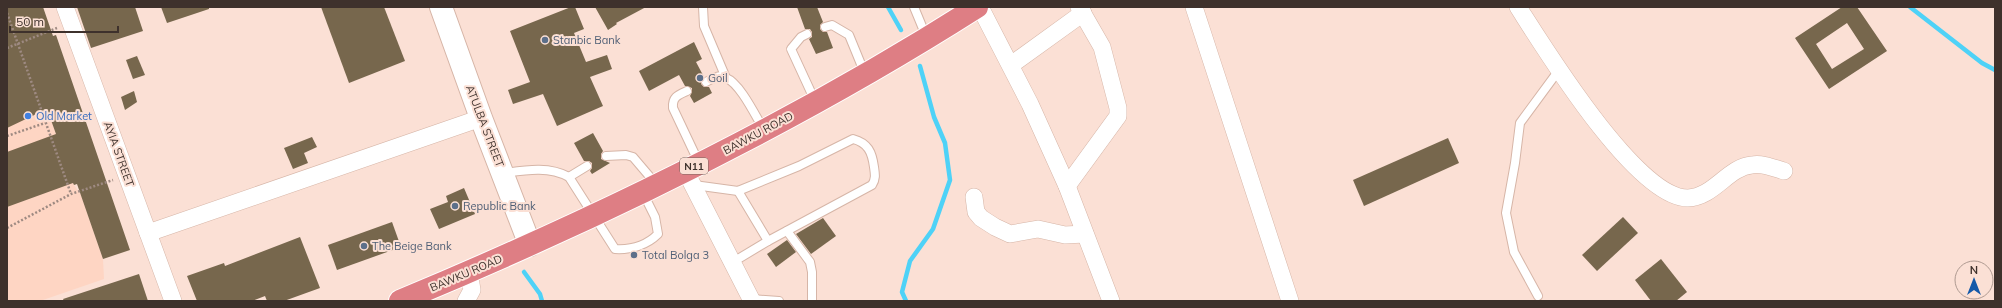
<svg xmlns="http://www.w3.org/2000/svg" width="2002" height="308" font-family="Mulish,sans-serif">
<style>
.built{fill:#fed5c3}
.lines{fill:none;stroke-linecap:round;stroke-linejoin:round}
.stream{stroke:#4ed2f7;stroke-width:4.5}
.building{fill:#77674d;fill-rule:evenodd}
.lane-casing{stroke:#d6b5a7;stroke-width:10}
.street-casing{stroke:#d6b5a7;stroke-width:18}
.secondary-casing{stroke:#d6b5a7;stroke-width:24}
.highway-casing{stroke:#fff;stroke-width:24}
.path{stroke:#9e8a82;stroke-width:2.5;stroke-dasharray:2 2;stroke-linecap:butt}
.lane{stroke:#fff;stroke-width:8}
.street{stroke:#fff;stroke-width:17}
.secondary{stroke:#fff;stroke-width:22}
.highway{stroke:#de7e84;stroke-width:22}
.service-dot{fill:#5c6f8a;stroke:#fbe0d5;stroke-width:1.5}
.shop-dot{fill:#3f7fe0;stroke:#fbe0d5;stroke-width:1.5}
.labels{text-anchor:middle;dominant-baseline:central;stroke-width:4;stroke-linejoin:round;paint-order:stroke}
.shield{fill:#fbe0d5;stroke:#77665f;stroke-width:1}
.shield-label{font-size:10px;font-weight:bold;fill:#3e312c}
.service-label{font-size:11px;fill:#4e5e75;stroke:#fbe0d5;text-anchor:start}
.shop-label{font-size:11px;fill:#366cbe;stroke:#fbe0d5;text-anchor:start}
.street-label{font-size:11px;fill:#3e312c;stroke:#fbe0d5}
</style>
<rect width="100%" height="100%" fill="#fbe0d5"/>
<path class="built" d="M 7,7 L 25,46 L 74,185 L 81,195 L 103,259 L 104,279 L 40,301 L 7,301 Z"/>
<g class="lines">
<g class="stream">
<path d="M 888,7 L 901,30"/>
<path d="M 1910,7 L 1982,63 L 1995,70"/>
<path d="M 524,272 L 540,294 L 542,301"/>
<path d="M 906,301 L 902,292 L 910,261 L 933,229 L 950,180 L 945,143 L 934,117 L 920,66"/>
</g>
</g>
<g class="building">
<path d="M 7,7 L 43,7 L 53,36 L 56,35 L 130,250 L 103,259 L 77,184 L 74,185 L 73,183 L 7,207 L 7,152 L 56,134 L 47,109 L 7,128 Z"/>
<path d="M 77,7 L 135,7 L 143,31 L 91,48 Z"/>
<path d="M 161,7 L 209,7 L 209,9 L 167,23 Z"/>
<path d="M 321,7 L 384,7 L 405,61 L 349,83 Z"/>
<path d="M 571,7 L 575,7 L 584,29 L 574,33 L 586,62 L 607,55 L 612,69 L 590,77 L 603,106 L 557,126 L 543,94 L 513,104 L 508,90 L 530,82 L 510,31 Z"/>
<path d="M 595,7 L 646,7 L 616,23 L 617,24 L 608,30 Z"/>
<path d="M 797,7 L 817,7 L 823,22 L 820,25 L 820,29 L 823,32 L 827,32 L 833,48 L 816,54 L 809,39 L 812,37 L 812,32 L 810,29 L 805,29 Z"/>
<path d="M 1842,7 L 1857,7 L 1887,51 L 1829,89 L 1795,38 ZM 1847,23 L 1864,49 L 1832,69 L 1816,44 Z"/>
<path d="M 694,42 L 702,59 L 696,62 L 704,77 L 701,80 L 701,84 L 704,87 L 709,87 L 712,93 L 694,103 L 690,96 L 692,92 L 692,88 L 685,86 L 679,75 L 649,91 L 639,71 Z"/>
<path d="M 137,56 L 145,75 L 133,79 L 126,60 Z"/>
<path d="M 134,91 L 137,102 L 125,110 L 121,97 Z"/>
<path d="M 593,133 L 603,151 L 601,154 L 601,159 L 610,163 L 592,174 L 590,171 L 592,168 L 592,163 L 589,161 L 584,161 L 574,143 Z"/>
<path d="M 312,137 L 317,147 L 304,153 L 308,163 L 293,169 L 284,148 Z"/>
<path d="M 1448,138 L 1459,163 L 1364,206 L 1353,180 Z"/>
<path d="M 464,188 L 475,214 L 439,229 L 430,209 L 448,202 L 446,196 Z"/>
<path d="M 1623,217 L 1638,233 L 1597,271 L 1582,255 Z"/>
<path d="M 823,218 L 836,236 L 811,254 L 796,234 Z"/>
<path d="M 392,222 L 401,247 L 337,270 L 328,245 Z"/>
<path d="M 300,237 L 320,288 L 284,301 L 267,301 L 265,296 L 252,301 L 197,301 L 187,276 L 224,263 L 225,266 Z"/>
<path d="M 787,240 L 796,252 L 776,267 L 767,254 Z"/>
<path d="M 1661,259 L 1687,292 L 1676,301 L 1651,301 L 1635,280 Z"/>
<path d="M 139,274 L 148,301 L 64,301 L 63,299 Z"/>
</g>
<g class="lines">
<defs>
<g id="lane">
<path d="M 703,7 L 704,26 L 726,78"/>
<path d="M 914,7 L 926,36"/>
<path d="M 825,27 L 832,25 L 849,35 L 865,74"/>
<path d="M 807,34 L 801,37 L 791,49 L 815,101"/>
<path d="M 706,82 C 713,78 719,74 726,78 C 740,83 756,117 764,130"/>
<path d="M 687,91 C 678,95 672,97 673,108 L 699,163"/>
<path d="M 606,156 L 626,155 L 633,157 L 656,184"/>
<path d="M 504,173 C 526,170 549,166 569,177 L 615,249 C 631,250 647,245 658,234 L 655,217 L 643,193"/>
<path d="M 569,177 L 587,166"/>
<path d="M 694,185 L 738,191 L 799,166 L 853,139 C 868,143 872,152 874,167 C 875,174 876,179 872,185 L 768,241 L 733,262"/>
<path d="M 738,191 L 768,241"/>
<path d="M 787,231 L 810,262 L 812,272 L 812,301"/>
<path d="M 1538,296 L 1514,252 L 1506,213 L 1515,163 L 1520,123 L 1559,70"/>
<path d="M 752,299 L 779,301"/>
</g>
<g id="street">
<path d="M 65,7 L 173,301"/>
<path d="M 980,7 L 1030,104 L 1067,186 L 1111,301"/>
<path d="M 1194,7 L 1290,301"/>
<path d="M 1518,7 C 1545,49 1637,199 1688,198 C 1714,197 1728,167 1752,165 C 1762,163 1774,168 1784,171"/>
<path d="M 1011,65 L 1083,13"/>
<path d="M 685,170 L 752,301"/>
<path d="M 1067,186 L 1118,116 L 1118,108 L 1102,47 L 1079,7"/>
<path d="M 974,197 L 976,212 L 981,218 L 995,227 L 1010,234 L 1038,229 L 1065,235 L 1085,234"/>
<path d="M 148,233 L 481,118"/>
<path d="M 466,301 L 472,290 L 469,272"/>
</g>
<path id="secondary" d="M 441,7 L 481,118 L 530,245"/>
<path id="highway" d="M 400,301 C 599,218 795,123 977,7"/>
</defs>
<use href="#lane" class="lane-casing"/>
<use href="#street" class="street-casing"/>
<use href="#secondary" class="secondary-casing"/>
<use href="#highway" class="highway-casing"/>
<g class="path">
<path d="M 7,13 L 71,194"/>
<path d="M 7,48 L 57,28"/>
<path d="M 7,136 L 45,123"/>
<path d="M 7,228 L 71,194 L 113,180"/>
</g>
<use href="#lane" class="lane"/>
<use href="#street" class="street"/>
<use href="#secondary" class="secondary"/>
<use href="#highway" class="highway"/>
</g>
<g class="service-dot">
<circle cx="545" cy="40" r="4"/>
<circle cx="700" cy="78" r="4"/>
<circle cx="455" cy="206" r="4"/>
<circle cx="364" cy="246" r="4"/>
<circle cx="634" cy="255" r="4"/>
</g>
<circle class="shop-dot" cx="28" cy="116" r="4"/>
<g class="labels">
<rect class="shield" x="680" y="158" width="28" height="16" rx="3"/>
<g class="shield-label">
<text x="694" y="166">N11</text>
</g>
<g class="service-label">
<text x="553" y="40">Stanbic Bank</text>
<text x="708" y="78">Goil</text>
<text x="463" y="206">Republic Bank</text>
<text x="372" y="246">The Beige Bank</text>
<text x="642" y="255">Total Bolga 3</text>
</g>
<g class="shop-label">
<text x="36" y="116">Old Market</text>
</g>
<g class="street-label">
<text transform="translate(485 126) rotate(69)">ATULBA STREET</text>
<text transform="translate(758 133) rotate(-28)">BAWKU ROAD</text>
<text transform="translate(119 154) rotate(70)">AYIA STREET</text>
<text transform="translate(466 273) rotate(-23)">BAWKU ROAD</text>
</g>
</g>
<rect width="2002" height="308" fill="none" stroke="#3e312c" stroke-width="16"/>
<g transform="translate(1974 280)"><circle r="19" fill="#fbe0d5" stroke="#af9a91"/>
<path d="M0-3L7 15L0 10L-7 15Z" fill="#1459a9"/>
<text y="-6" font-size="11" font-weight="bold" text-anchor="middle" fill="#3e312c">N</text>
</g>
<path d="M10 26v6h108v-6" fill="none" stroke="#3e312c" stroke-width="2"/>
<text x="16" y="26" font-size="12" fill="#3e312c" stroke="#fbe0d5" stroke-width="3" paint-order="stroke">50 m</text>
</svg>
